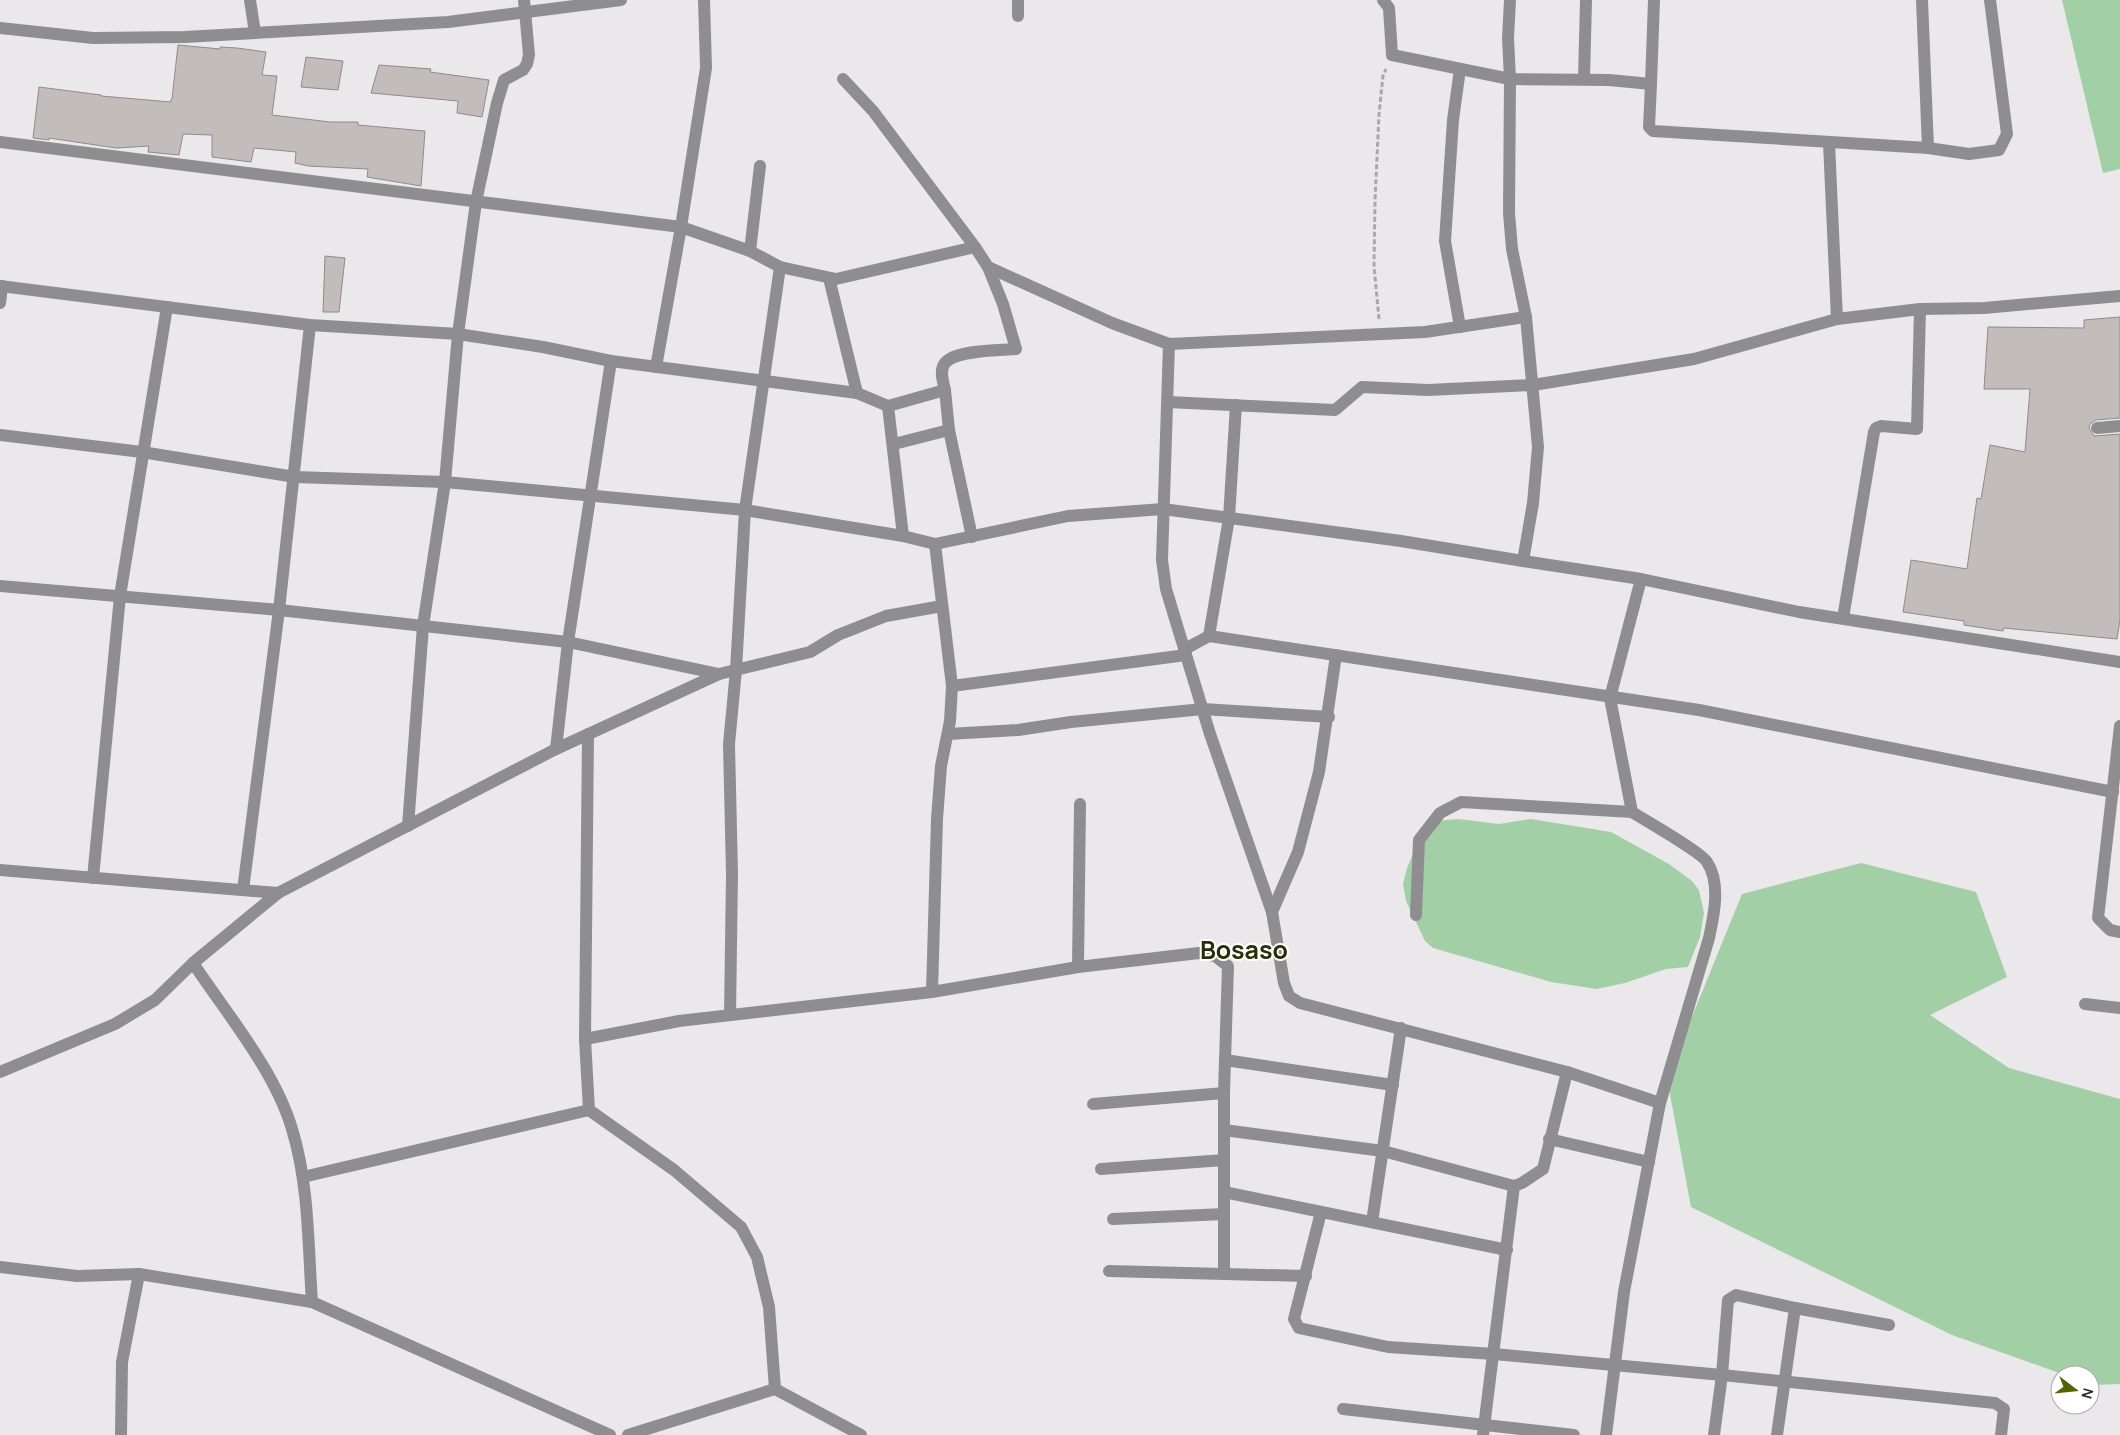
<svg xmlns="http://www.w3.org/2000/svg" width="2120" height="1435" font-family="Manrope,sans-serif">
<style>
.green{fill:#a3cfa6}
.building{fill:#c2bdbb;stroke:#908b89}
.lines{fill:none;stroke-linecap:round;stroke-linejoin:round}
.path{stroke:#a9a7aa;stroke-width:3;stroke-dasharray:5 2.5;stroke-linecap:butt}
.minor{stroke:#8e8e90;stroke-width:12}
.labels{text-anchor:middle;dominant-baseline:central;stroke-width:4;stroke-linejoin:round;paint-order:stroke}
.town-label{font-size:25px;font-weight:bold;fill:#282e06;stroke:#fff}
</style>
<rect width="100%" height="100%" fill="#ebe8ec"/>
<g class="green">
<path d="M 2062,0 L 2120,0 L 2120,169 L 2103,173 Z"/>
<path d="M 1458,819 L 1499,824 L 1531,819 L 1611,832 L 1669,864 L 1692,881 L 1699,890 L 1704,913 L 1700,937 L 1688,967 L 1666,969 L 1625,983 L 1597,989 L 1551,982 L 1433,948 L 1425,941 L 1406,901 L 1403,884 L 1407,868 L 1422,832 L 1435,821 Z"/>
<path d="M 1861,863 L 1976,892 L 2007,977 L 1930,1015 L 2009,1068 L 2120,1099 L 2120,1384 L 2094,1385 L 2090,1384 L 2090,1375 L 2065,1375 L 1952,1335 L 1691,1207 L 1667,1078 L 1742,894 Z"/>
</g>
<g class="building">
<path d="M 178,45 L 220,49 L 220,47 L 237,48 L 266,52 L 262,75 L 277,76 L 272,115 L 330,122 L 358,122 L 358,125 L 425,131 L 421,186 L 367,177 L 368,169 L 308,166 L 295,163 L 296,152 L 254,148 L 251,162 L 212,157 L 212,135 L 183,134 L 179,155 L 148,152 L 149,146 L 116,148 L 49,138 L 49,140 L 33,138 L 39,87 L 101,95 L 101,96 L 171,102 L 171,99 L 172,99 Z"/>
<path d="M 306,57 L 343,61 L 338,90 L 301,87 Z"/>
<path d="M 379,65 L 431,69 L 430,72 L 489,80 L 482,117 L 457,113 L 458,101 L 371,93 Z"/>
<path d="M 325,256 L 345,258 L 339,312 L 323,312 Z"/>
<path d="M 2120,317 L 2120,418 L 2096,420 L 2090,424 L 2089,428 L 2094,436 L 2120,434 L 2120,620 L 2117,639 L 2004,628 L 2003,631 L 1964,625 L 1964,621 L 1903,612 L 1911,560 L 1967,569 L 1977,498 L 1981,499 L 1990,445 L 2025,452 L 2030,389 L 1984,389 L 1988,327 L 2084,328 L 2084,320 Z"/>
</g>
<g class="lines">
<path class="path" d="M 1379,319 L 1374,266 L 1375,201 L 1379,114 L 1383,76 L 1386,69"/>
<g class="minor">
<path d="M 250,0 L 255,33"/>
<path d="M 1383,0 L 1389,8 L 1392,55 L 1510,79 L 1609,80 L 1651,84 L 1649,127 L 1653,131 L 1928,148 L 1969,154 L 1999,150 L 2007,134 L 1990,0"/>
<path d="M 1510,0 L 1508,38 L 1510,79 L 1509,213 L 1512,249 L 1526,317 L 1538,447 L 1533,503 L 1523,561 L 1641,579 L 1799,612 L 2120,662"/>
<path d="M 1922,0 L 1928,148"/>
<path d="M 1018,16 L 1018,0"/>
<path d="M 0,28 L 93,38 L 185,37 L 448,22 L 621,0"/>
<path d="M 1460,69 L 1453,120 L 1445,241 L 1460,327"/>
<path d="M 843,79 L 873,111 L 975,247"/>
<path d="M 1584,79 L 1586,0"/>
<path d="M 1651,84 L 1654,0"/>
<path d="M 0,142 L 681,227 L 750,251 L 780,267 L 836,279 L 975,247 L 988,267 L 1112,323 L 1169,344 L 1425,332 L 1526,317"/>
<path d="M 1829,143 L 1837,319"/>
<path d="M 750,251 L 760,166"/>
<path d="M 829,278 L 857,393"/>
<path d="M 0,286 L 310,325 L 458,334 L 476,202 L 497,103 L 504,80 L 523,70 L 527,64 L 529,55 L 524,0"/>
<path d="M 0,303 L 2,286"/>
<path d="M 1169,344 L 1162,560 L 1166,589 L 1210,734 L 1272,912 L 1284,983 L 1289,996 L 1300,1003 L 1567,1072 L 1660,1103"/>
<path d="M 656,367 L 681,227 L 706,68 L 704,0"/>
<path d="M 945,390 L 949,430 L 972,537"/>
<path d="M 1168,402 L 1335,410 L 1362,387 L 1428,390 L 1533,385 L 1694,359 L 1837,319 L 1920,309 L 1984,308 L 2120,296"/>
<path d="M 888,406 L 903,536 L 935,544 L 952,686 L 950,721 L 941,766 L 937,819 L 932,992"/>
<path d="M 2097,428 L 2120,426"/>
<path d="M 0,435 L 142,452 L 295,477 L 445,482 L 745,510 L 903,536"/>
<path d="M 894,444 L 949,430"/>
<path d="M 935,544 L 1068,516 L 1163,509 L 1401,541 L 1523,561"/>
<path d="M 0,586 L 279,610 L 568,642 L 719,674"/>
<path d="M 1843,618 L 1874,432 L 1876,428 L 1881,426 L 1917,429 L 1920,309"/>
<path d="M 1209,636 L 1229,518 L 1236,405"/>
<path d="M 1185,649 L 1209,636 L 1699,710 L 2113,792"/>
<path d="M 952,686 L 1186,655"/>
<path d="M 2120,726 L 2098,918 L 2110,930 L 2120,932"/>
<path d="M 948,734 L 1018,730 L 1071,722 L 1203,709 L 1329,717"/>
<path d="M 556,749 L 568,642 L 611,361"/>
<path d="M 408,826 L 423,626 L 445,482 L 458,334 L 543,347 L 611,361 L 857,393 L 888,406 L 945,390 C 943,382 939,370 945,363 C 955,350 1000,350 1016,349 L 1003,304 L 988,267"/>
<path d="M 0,870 L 278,893"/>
<path d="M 93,878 L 120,596 L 167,307"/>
<path d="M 243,890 L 279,610 L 310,325"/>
<path d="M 1272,912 L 1298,852 L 1319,772 L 1336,655"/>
<path d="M 1416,915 L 1419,840 L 1440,813 L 1461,802 L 1632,812"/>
<path d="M 193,963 C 227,1014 275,1071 292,1129 C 309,1184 308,1245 312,1302 L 610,1435"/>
<path d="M 1078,967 L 1080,804"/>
<path d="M 2085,1004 L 2120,1008"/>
<path d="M 730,1015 L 732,874 L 729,744 L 736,670 L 745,510 L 780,267"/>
<path d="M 585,1039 L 679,1021 L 932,992 L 1078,967 L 1199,953 L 1215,956 L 1228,966 L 1224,1093 L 1224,1274"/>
<path d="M 1225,1060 L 1393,1085"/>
<path d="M 0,1072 L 115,1024 L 155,1000 L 193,963 L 278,893 L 556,749 L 719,674 L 810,652 L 838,635 L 886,616 L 942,606"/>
<path d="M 1093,1104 L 1224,1093"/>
<path d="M 589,1110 L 674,1170 L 741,1227 L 757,1257 L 769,1307 L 775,1389"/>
<path d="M 1224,1130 L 1383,1151 L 1514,1186"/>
<path d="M 1549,1139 L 1649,1162"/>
<path d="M 1101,1169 L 1224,1160"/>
<path d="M 303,1177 L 589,1110 L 585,1039 L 588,734"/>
<path d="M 1224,1192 L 1507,1250"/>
<path d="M 1321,1212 L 1294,1319 L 1299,1328 L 1388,1347 L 1494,1354 L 1722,1375 L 1995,1403 L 2004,1409 L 2001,1435"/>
<path d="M 1113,1219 L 1224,1214"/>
<path d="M 1372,1222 L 1401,1028"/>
<path d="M 0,1267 L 77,1276 L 139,1274 L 312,1302"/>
<path d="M 1109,1271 L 1306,1276"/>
<path d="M 1343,1409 L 1574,1435"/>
<path d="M 121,1435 L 122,1362 L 139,1274"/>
<path d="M 628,1435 L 775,1389 L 861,1435"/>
<path d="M 1483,1435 L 1514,1186 L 1522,1183 L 1543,1169 L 1567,1072"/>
<path d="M 1606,1435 L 1624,1292 L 1660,1103 L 1709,938 C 1714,915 1721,883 1707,862 C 1701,852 1646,821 1632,812 L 1610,698 L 1641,579"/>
<path d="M 1714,1435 L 1722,1375 L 1728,1300 L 1736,1295 L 1795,1308 L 1889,1325"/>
<path d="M 1777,1435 L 1795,1308"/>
</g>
</g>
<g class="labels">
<g class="town-label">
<text x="1244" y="949">Bosaso</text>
</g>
</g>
<g transform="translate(2075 1390) rotate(106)"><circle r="24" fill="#ffffff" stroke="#aaaaaa"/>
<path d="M0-4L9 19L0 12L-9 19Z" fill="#556202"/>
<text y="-8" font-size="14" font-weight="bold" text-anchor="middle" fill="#2b2a2b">N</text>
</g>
</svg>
